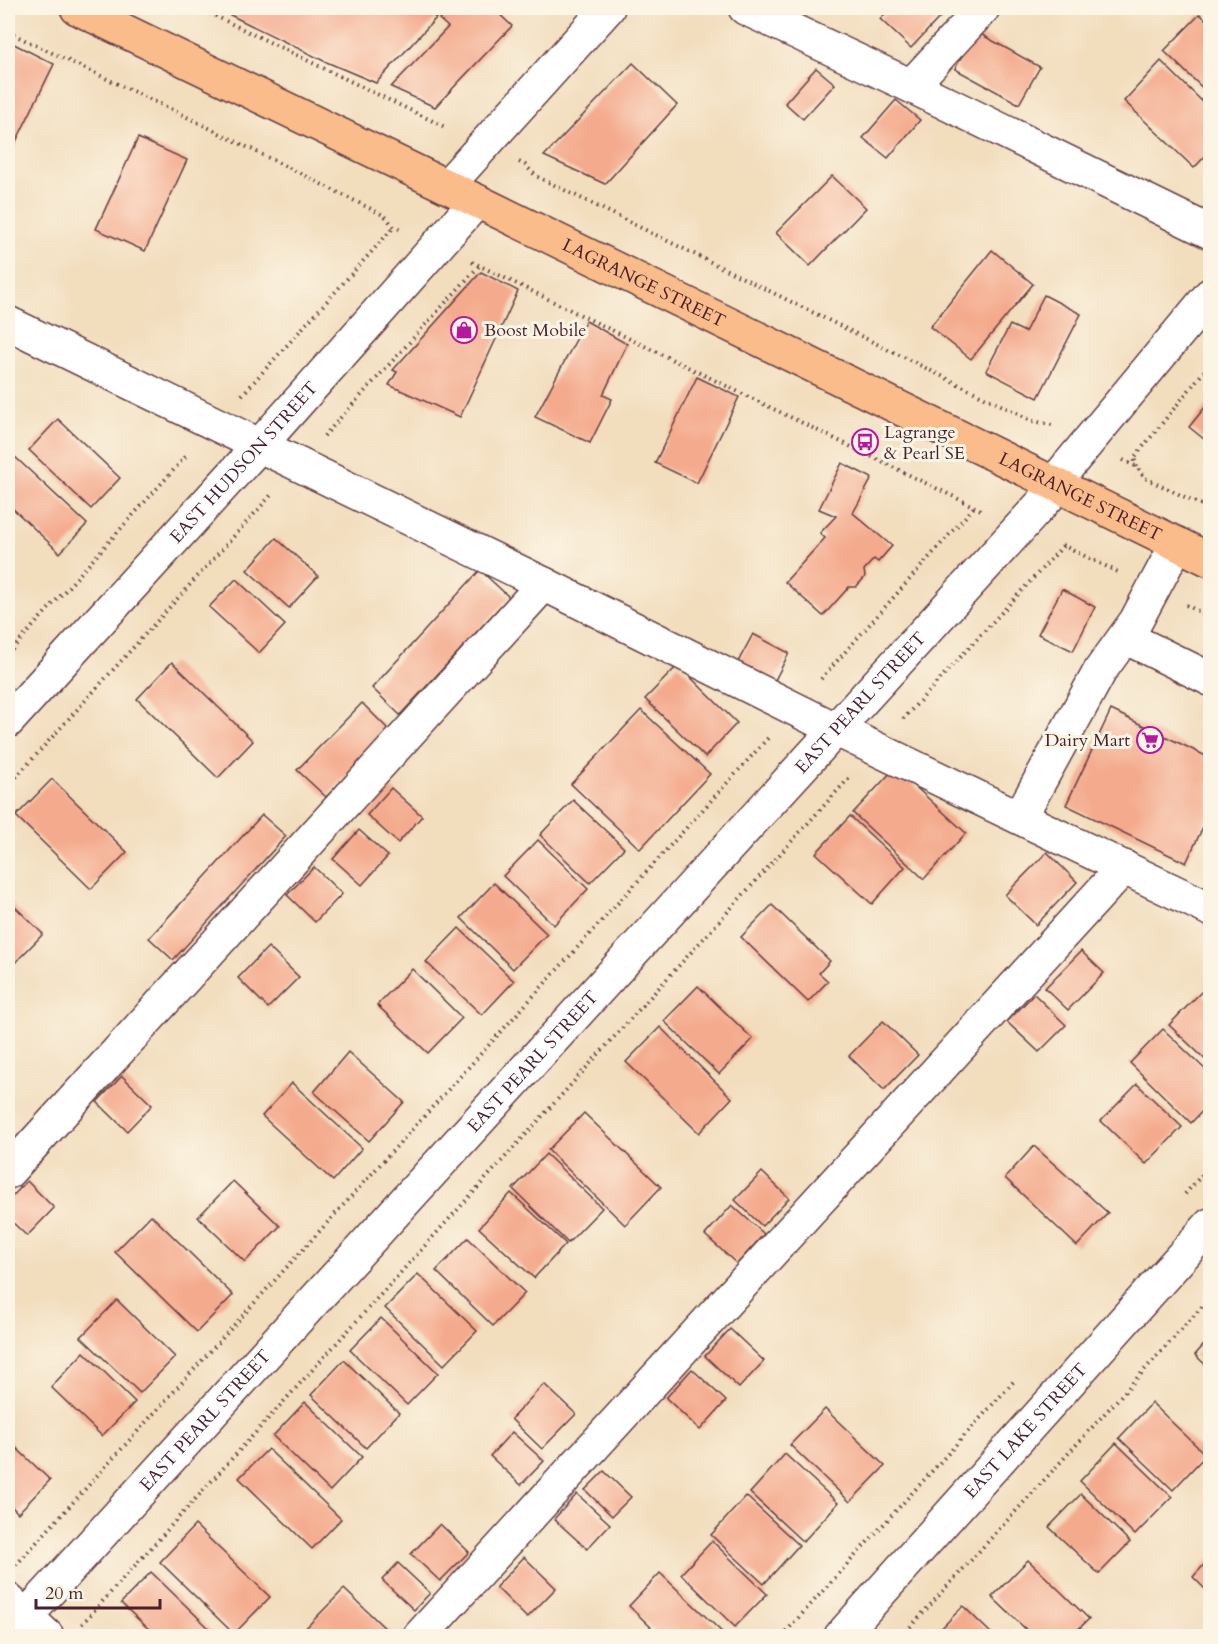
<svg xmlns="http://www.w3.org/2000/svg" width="1218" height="1644" font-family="Cardo,serif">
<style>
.building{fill:#f4aa8d}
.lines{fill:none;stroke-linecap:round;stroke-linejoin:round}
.minor-casing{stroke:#633c41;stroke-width:36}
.major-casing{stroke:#633c41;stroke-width:36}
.path{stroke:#633c41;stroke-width:4;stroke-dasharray:1.5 4.5;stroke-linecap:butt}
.minor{stroke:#fff;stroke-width:33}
.major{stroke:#f9bc8a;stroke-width:33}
.labels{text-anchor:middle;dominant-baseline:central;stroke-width:6;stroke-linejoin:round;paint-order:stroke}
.street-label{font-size:18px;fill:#4a1f2b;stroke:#fcf5e5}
.poi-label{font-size:18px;fill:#4a1f2b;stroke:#fcf5e5;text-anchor:start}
</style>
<rect width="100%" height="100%" fill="#fcf5e5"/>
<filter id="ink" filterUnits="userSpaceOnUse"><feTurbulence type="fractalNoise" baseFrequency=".0167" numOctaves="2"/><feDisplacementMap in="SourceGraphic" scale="12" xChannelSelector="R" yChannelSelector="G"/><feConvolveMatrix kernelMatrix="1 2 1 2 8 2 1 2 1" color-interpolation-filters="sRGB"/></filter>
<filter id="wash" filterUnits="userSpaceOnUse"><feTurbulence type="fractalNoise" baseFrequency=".008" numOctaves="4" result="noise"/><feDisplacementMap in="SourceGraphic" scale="24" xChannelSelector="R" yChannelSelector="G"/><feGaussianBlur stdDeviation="1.35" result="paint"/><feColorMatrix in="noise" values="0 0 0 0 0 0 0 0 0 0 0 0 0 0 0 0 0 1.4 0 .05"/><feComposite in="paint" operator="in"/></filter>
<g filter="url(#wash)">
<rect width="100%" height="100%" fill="#f2ddbd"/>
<g id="blocks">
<g class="building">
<path d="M 216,8 L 424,8 L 436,18 L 376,83 L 324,61 Z"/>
<path d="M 450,8 L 493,8 L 512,26 L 435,107 L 391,87 L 448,27 L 439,19 Z"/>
<path d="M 798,8 L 814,8 L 806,15 Z"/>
<path d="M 891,8 L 932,8 L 941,16 L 911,48 L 880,19 Z"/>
<path d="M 1200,14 L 1210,24 L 1210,95 L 1164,51 Z"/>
<path d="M 975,31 L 1040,67 L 1019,104 L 955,69 Z"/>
<path d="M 8,41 L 54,64 L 8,158 Z"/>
<path d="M 1161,61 L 1210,109 L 1210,151 L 1194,168 L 1124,101 Z"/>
<path d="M 633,63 L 677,105 L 605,184 L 544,156 Z"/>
<path d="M 816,68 L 835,84 L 803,119 L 785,103 Z"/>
<path d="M 896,100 L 920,120 L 888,158 L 863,138 Z"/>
<path d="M 138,138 L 187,160 L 145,251 L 96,229 Z"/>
<path d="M 832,176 L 866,208 L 810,266 L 776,233 Z"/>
<path d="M 992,250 L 1033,284 L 971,359 L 930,327 Z"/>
<path d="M 481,272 L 518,291 L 460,417 L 389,385 L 397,372 L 393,370 Z"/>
<path d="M 1044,295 L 1081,314 L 1038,398 L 986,371 L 1010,325 L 1025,332 Z"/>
<path d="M 586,321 L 627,344 L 603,395 L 612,399 L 590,443 L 535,417 Z"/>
<path d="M 697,377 L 739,397 L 697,483 L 655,463 Z"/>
<path d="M 1210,401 L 1210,444 L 1189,427 Z"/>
<path d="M 58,419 L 120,478 L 91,509 L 29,450 Z"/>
<path d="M 14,456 L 87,524 L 60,553 L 8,504 L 8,463 Z"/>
<path d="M 842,463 L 872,478 L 853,513 L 892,546 L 878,562 L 874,559 L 864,570 L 865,577 L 856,587 L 849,587 L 823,616 L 785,582 L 825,538 L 820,533 L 836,516 L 819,509 Z"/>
<path d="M 276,538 L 318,576 L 289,608 L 247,570 Z"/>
<path d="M 480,570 L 509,597 L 400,715 L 372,688 Z"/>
<path d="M 236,579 L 285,625 L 259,653 L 209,607 Z"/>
<path d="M 1062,589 L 1095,607 L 1073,651 L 1038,634 Z"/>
<path d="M 753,634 L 789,653 L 774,682 L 738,662 Z"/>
<path d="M 172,662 L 253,741 L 218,778 L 137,699 Z"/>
<path d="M 678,665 L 737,723 L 705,757 L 645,699 Z"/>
<path d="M 362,703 L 390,731 L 326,797 L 297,770 Z"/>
<path d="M 641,710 L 710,774 L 640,849 L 571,784 Z"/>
<path d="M 1111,710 L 1210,758 L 1210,812 L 1186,863 L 1066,805 Z"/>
<path d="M 895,768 L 966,833 L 924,879 L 853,813 Z"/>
<path d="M 52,779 L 127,852 L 91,889 L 16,816 Z"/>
<path d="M 391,788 L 422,816 L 398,843 L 367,815 Z"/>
<path d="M 573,800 L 624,848 L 590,883 L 540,835 Z"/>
<path d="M 262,815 L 286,836 L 173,960 L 149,938 Z"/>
<path d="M 850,816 L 905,867 L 872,904 L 816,853 Z"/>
<path d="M 359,830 L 388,856 L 362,885 L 333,859 Z"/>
<path d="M 538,840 L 588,889 L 554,925 L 503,876 Z"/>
<path d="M 1047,852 L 1077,882 L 1036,925 L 1005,895 Z"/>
<path d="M 314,867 L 342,894 L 315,922 L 287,895 Z"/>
<path d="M 494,883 L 547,934 L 513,969 L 461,918 Z"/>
<path d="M 8,900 L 43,934 L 11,967 L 8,964 Z"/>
<path d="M 772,905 L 830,961 L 819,973 L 828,981 L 808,1002 L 741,937 Z"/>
<path d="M 459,928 L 514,981 L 482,1015 L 426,962 Z"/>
<path d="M 268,947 L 299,977 L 268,1008 L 238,978 Z"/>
<path d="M 1081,951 L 1104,973 L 1068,1010 L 1045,988 Z"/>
<path d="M 412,969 L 462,1018 L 428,1053 L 377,1005 Z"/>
<path d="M 698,986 L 753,1039 L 719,1074 L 664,1021 Z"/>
<path d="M 1201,992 L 1210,1002 L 1210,1064 L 1169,1025 Z"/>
<path d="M 1034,994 L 1066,1025 L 1039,1052 L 1007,1022 Z"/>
<path d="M 883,1021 L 918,1055 L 884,1090 L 849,1056 Z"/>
<path d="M 660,1027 L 732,1098 L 699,1133 L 626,1062 Z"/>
<path d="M 1163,1029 L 1210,1074 L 1210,1103 L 1191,1123 L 1130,1063 Z"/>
<path d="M 348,1052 L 404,1102 L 369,1141 L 314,1092 Z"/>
<path d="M 122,1076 L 152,1105 L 127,1131 L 97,1102 Z"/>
<path d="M 292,1083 L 362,1148 L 333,1181 L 262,1116 Z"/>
<path d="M 1137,1084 L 1182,1127 L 1146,1164 L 1101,1121 Z"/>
<path d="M 584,1113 L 661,1187 L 625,1225 L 548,1150 Z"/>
<path d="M 1034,1146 L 1108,1213 L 1077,1246 L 1005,1178 Z"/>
<path d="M 546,1154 L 602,1208 L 568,1243 L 513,1189 Z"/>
<path d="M 762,1172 L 789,1198 L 762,1226 L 735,1200 Z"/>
<path d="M 27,1181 L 54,1208 L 27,1236 L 8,1218 L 8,1201 Z"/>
<path d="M 233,1181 L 280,1226 L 245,1262 L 198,1217 Z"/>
<path d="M 511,1193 L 566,1244 L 534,1278 L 479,1228 Z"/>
<path d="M 732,1205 L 764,1234 L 737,1264 L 705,1235 Z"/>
<path d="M 151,1215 L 233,1295 L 197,1332 L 115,1252 Z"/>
<path d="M 468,1238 L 525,1293 L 493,1326 L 436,1271 Z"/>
<path d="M 418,1274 L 477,1331 L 444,1365 L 385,1308 Z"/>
<path d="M 117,1300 L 175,1357 L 140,1393 L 81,1337 Z"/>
<path d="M 381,1318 L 438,1373 L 407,1405 L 350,1350 Z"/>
<path d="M 730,1329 L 764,1361 L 739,1388 L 705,1356 Z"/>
<path d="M 1210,1338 L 1210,1369 L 1195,1355 Z"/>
<path d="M 84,1352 L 135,1402 L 102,1436 L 51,1387 Z"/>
<path d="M 344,1360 L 399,1413 L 366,1448 L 311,1395 Z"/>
<path d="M 692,1369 L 726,1401 L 700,1430 L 666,1398 Z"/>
<path d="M 544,1384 L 576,1414 L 542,1449 L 511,1419 Z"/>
<path d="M 305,1402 L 362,1457 L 330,1491 L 273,1436 Z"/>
<path d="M 1152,1403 L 1206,1455 L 1173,1490 L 1119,1438 Z"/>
<path d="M 825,1409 L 885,1466 L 850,1502 L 790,1445 Z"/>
<path d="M 512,1432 L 544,1461 L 521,1485 L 490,1456 Z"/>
<path d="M 8,1440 L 50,1480 L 18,1513 L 8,1503 Z"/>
<path d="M 1116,1443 L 1172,1497 L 1135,1535 L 1080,1481 Z"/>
<path d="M 268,1449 L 341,1519 L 312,1549 L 239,1478 Z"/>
<path d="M 785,1454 L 838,1503 L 803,1542 L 750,1493 Z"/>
<path d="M 604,1471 L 631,1497 L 612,1516 L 585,1490 Z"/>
<path d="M 577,1494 L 610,1524 L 587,1549 L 554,1519 Z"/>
<path d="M 1081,1494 L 1130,1542 L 1099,1574 L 1049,1527 Z"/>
<path d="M 746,1496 L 799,1545 L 764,1584 L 711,1535 Z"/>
<path d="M 440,1524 L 469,1552 L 440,1581 L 411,1554 Z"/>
<path d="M 195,1525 L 270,1597 L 234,1634 L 160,1562 Z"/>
<path d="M 712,1541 L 767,1594 L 735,1627 L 681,1574 Z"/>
<path d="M 524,1557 L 556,1588 L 527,1618 L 496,1587 Z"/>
<path d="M 1210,1558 L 1210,1594 L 1193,1577 Z"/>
<path d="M 1028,1560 L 1089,1619 L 1071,1636 L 1033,1636 L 992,1597 Z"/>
<path d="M 398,1563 L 430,1593 L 414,1610 L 382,1580 Z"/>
<path d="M 151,1572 L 212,1631 L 207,1636 L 156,1636 L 121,1603 Z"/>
<path d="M 660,1573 L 726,1636 L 660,1636 L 629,1606 Z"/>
<path d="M 344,1589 L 391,1634 L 389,1636 L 298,1636 Z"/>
<path d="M 963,1606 L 994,1636 L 934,1636 Z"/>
</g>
</g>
</g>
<g filter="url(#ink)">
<use href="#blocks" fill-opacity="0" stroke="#633c41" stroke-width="1.5"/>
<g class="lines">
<defs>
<g id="minor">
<path d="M 745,8 L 911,86 L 1210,232"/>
<path d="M 911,86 L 983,8"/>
<path d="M 447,186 L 608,8"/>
<path d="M 8,323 L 544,584 L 835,729 L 1210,909"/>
<path d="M 1053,484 L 1210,295"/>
<path d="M 1125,637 L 1210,679"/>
<path id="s1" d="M 8,721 L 259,446 L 477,201"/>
<path d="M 1020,817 L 1100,671 L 1136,621 L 1177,544"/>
<path d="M 8,1172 L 544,584"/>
<path d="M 8,1600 L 47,1636"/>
<path id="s2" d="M 8,1636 L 1058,486"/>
<path d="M 420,1636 L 1124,867"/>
<path id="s3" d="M 841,1636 L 1210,1225"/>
</g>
<g id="major">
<path id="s4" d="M 77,8 L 477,201 L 1210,560"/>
</g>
</defs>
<use href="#minor" class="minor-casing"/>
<use href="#major" class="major-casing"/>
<g class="path">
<path d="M 199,8 L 447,128"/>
<path d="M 8,32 L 179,113 L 385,216 L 394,227 L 400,229"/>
<path d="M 519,162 L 525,165 L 536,176 L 1033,421 L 1052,425"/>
<path d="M 472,262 L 983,511"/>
<path d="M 242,395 L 394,227"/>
<path d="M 324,436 L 479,266"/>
<path d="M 1123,460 L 1137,467 L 1145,478 L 1210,509"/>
<path d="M 1137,467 L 1134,458 L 1210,364"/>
<path d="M 1062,545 L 1120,573"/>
<path d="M 1186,605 L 1210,617"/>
<path d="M 8,654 L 188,454"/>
<path d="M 821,679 L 974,507"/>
<path d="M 903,719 L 1063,546"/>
<path d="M 8,786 L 273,493"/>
<path d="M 1185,1194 L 1210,1166"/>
<path d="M 16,1565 L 768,738"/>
<path d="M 82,1624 L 849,778"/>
<path d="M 782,1636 L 1014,1381"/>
<path d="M 902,1636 L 1210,1298"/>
</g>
<use href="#minor" class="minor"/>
<use href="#major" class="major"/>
</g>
</g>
<defs>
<symbol id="shop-ring" viewBox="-11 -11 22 22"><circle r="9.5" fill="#fcf5e5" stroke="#b5179e" stroke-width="1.5"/><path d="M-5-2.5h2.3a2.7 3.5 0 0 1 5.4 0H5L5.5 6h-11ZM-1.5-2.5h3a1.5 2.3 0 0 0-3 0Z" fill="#b5179e"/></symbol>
<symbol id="bus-ring" viewBox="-11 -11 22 22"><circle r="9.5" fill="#fcf5e5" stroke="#b5179e" stroke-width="1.5"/><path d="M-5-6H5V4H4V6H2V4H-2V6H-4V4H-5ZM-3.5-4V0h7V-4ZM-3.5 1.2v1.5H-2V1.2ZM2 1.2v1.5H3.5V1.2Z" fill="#b5179e"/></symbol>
<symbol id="supermarket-ring" viewBox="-11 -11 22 22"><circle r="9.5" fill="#fcf5e5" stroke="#b5179e" stroke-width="1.5"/><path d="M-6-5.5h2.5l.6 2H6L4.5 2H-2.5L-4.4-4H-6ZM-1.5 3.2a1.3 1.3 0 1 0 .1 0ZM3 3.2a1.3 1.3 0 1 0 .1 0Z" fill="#b5179e"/></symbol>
</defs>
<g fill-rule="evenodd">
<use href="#shop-ring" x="449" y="315" width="30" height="30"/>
<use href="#bus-ring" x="850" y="427" width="30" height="30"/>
<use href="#supermarket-ring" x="1135" y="725" width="30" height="30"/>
</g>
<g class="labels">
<g class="street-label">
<text stroke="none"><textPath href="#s4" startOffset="630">LAGRANGE STREET</textPath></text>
<text stroke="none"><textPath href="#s1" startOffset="350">EAST HUDSON STREET</textPath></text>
<text stroke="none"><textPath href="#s4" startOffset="1116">LAGRANGE STREET</textPath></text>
<text stroke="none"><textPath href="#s2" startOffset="1264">EAST PEARL STREET</textPath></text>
<text stroke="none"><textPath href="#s2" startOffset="778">EAST PEARL STREET</textPath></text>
<text stroke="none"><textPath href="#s2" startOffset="292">EAST PEARL STREET</textPath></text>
<text stroke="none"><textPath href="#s3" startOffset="276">EAST LAKE STREET</textPath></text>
</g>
<g class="poi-label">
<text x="484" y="330">Boost Mobile</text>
<text x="884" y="432">Lagrange<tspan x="884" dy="21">&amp; Pearl SE</tspan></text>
<text x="1130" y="740" text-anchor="end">Dairy Mart</text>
</g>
</g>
<rect width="1218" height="1644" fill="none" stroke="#fcf5e5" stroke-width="30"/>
<path d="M36 1599v9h124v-9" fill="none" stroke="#4a1f2b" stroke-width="3"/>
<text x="45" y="1599" font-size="18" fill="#4a1f2b" stroke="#fcf5e5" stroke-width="4.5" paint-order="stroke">20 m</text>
</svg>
